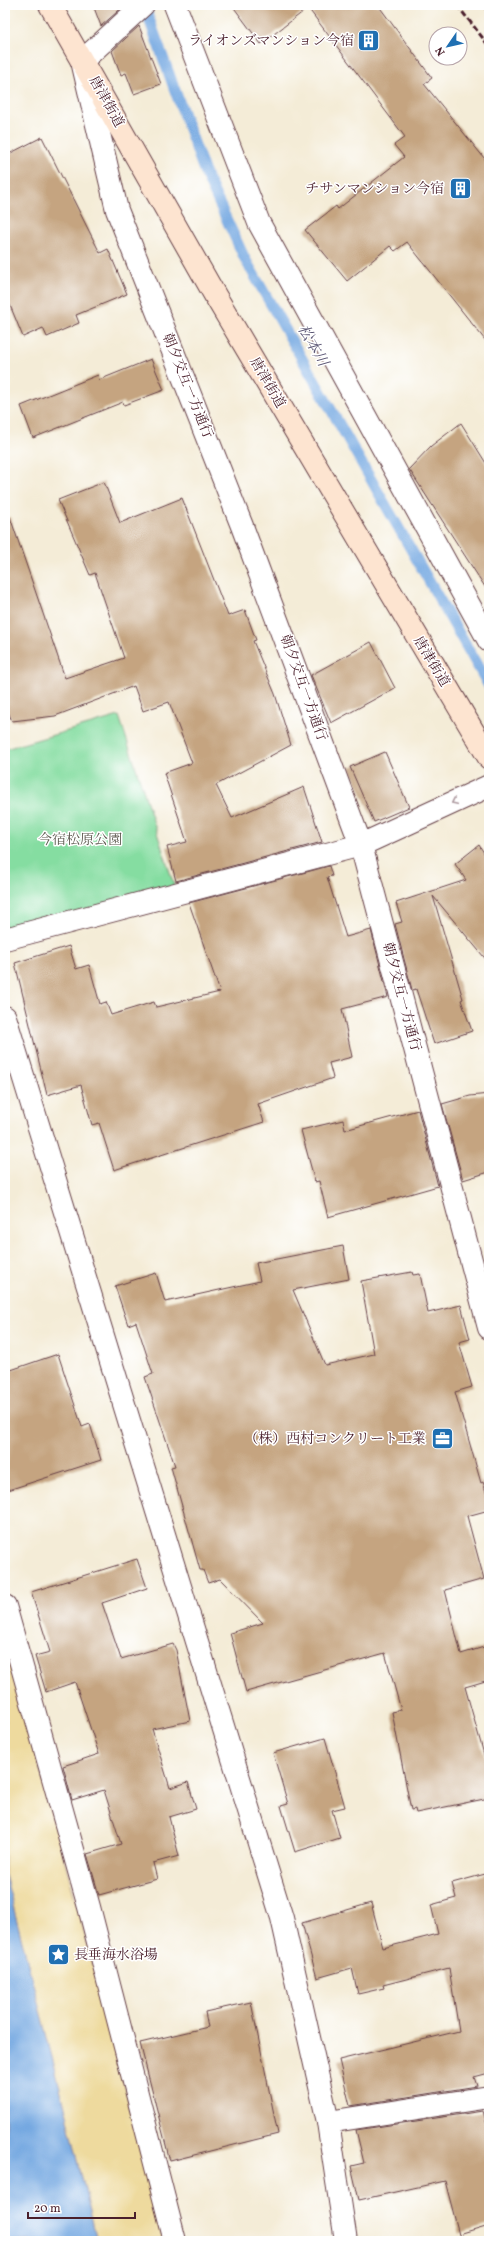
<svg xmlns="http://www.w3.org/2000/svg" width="494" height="2246" font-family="Vollkorn,'Noto Serif JP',serif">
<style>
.green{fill:#85dda1;stroke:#687e66}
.sand{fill:#eeda9e;stroke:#9c7c64}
.water{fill:#75a8e1;stroke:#606486}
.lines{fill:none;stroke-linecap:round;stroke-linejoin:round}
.stream{stroke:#75a8e1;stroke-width:11}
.building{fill:#c5a480}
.street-casing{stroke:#643e45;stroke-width:24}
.secondary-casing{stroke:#643e45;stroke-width:24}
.street{stroke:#fff;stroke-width:22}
.secondary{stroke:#fde4d0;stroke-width:22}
.rail{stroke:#4a1f2b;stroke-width:3;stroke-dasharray:6 3;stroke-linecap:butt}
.oneway{stroke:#ae9aa0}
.labels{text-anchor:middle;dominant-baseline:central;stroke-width:3;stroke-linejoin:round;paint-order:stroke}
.poi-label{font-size:14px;fill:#4a1f2b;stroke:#fff;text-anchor:end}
.street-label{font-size:14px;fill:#4a1f2b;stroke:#fff}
.park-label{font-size:14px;fill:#5c584e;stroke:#fff}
.water-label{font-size:15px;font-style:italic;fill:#5b5674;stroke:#fff}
</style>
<rect width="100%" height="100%" fill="#fff"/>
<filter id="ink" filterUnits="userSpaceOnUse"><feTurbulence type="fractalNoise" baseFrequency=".025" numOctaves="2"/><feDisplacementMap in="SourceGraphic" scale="8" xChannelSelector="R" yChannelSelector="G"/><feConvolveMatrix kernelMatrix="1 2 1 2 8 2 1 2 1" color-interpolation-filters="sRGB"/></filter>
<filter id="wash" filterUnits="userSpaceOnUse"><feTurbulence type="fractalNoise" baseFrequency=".012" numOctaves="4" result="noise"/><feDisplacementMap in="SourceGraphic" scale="16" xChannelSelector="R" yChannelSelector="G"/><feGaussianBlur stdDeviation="0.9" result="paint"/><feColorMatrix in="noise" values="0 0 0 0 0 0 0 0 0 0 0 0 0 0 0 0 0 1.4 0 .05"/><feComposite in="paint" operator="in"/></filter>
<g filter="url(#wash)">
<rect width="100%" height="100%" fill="#f4ecd7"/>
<path class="green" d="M 119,716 L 177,894 L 5,939 L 5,749 Z"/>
<path class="sand" d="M 5,1641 L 112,2035 L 163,2241 L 97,2241 L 70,2127 L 5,1875 Z"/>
<path class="water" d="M 5,1875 L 70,2127 L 97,2241 L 5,2241 Z"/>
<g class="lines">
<path class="stream" d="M 144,5 L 205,173 L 245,259 L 489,686"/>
</g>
<g id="blocks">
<g class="building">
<path d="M 93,5 L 125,5 L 101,26 Z"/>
<path d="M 232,5 L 378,5 L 432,78 L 424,84 L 489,164 L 489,345 L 407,242 L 395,251 L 390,246 L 347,281 L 305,230 L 336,206 L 338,209 L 404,157 L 394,145 L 405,137 L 308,8 L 261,44 Z"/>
<path d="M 139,26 L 161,84 L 134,94 L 126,73 L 121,75 L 112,51 Z"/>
<path d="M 42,137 L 100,253 L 108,249 L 127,294 L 76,315 L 79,323 L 47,337 L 43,328 L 23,337 L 5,293 L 5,156 Z"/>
<path d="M 151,359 L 164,390 L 124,405 L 123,402 L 33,438 L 21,406 L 98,375 L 99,380 Z"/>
<path d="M 461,423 L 489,468 L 489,593 L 409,469 L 431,446 Z"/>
<path d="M 104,482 L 120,523 L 182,498 L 228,616 L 245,610 L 256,640 L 253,641 L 275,694 L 291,745 L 216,785 L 232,818 L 304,787 L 322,842 L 176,881 L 167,847 L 187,842 L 164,773 L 192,763 L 169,702 L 143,711 L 134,686 L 55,716 L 12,721 L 5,705 L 5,518 L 10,517 L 65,678 L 124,658 L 95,573 L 90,575 L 58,500 Z"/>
<path d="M 371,642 L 395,688 L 331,723 L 311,675 Z"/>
<path d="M 385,752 L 409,807 L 374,822 L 350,767 Z"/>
<path d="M 479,845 L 489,861 L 489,963 L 433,896 L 463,999 L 461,1000 L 472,1031 L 434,1044 L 416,989 L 412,990 L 395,924 L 402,922 L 396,903 L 466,880 L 455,864 Z"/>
<path d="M 329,866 L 332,876 L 327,877 L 346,937 L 371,930 L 388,997 L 342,1009 L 352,1057 L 329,1063 L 333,1078 L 258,1104 L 264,1122 L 114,1170 L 99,1123 L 92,1125 L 81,1085 L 47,1095 L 15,963 L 69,946 L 76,969 L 89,965 L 100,1004 L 106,1002 L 111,1015 L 154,1002 L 156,1007 L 220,992 L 189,903 Z"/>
<path d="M 489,1094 L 489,1172 L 463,1180 L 442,1104 L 470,1096 Z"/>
<path d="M 418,1110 L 438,1186 L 328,1217 L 319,1181 L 315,1182 L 301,1130 L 343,1120 L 345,1130 Z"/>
<path d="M 343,1246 L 349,1279 L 293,1290 L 325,1365 L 374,1354 L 361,1281 L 412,1272 L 413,1275 L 420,1274 L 428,1313 L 461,1305 L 470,1339 L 459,1342 L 472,1387 L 455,1392 L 481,1483 L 483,1482 L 489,1502 L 489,1510 L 467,1516 L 484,1579 L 445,1590 L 461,1654 L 484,1647 L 489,1664 L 489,1680 L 465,1687 L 485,1758 L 489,1758 L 489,1798 L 416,1813 L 415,1809 L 411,1810 L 392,1712 L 401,1710 L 385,1653 L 246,1692 L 230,1633 L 263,1623 L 220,1579 L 208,1583 L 203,1570 L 200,1570 L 171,1467 L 175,1466 L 145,1377 L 153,1374 L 136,1322 L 128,1325 L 115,1286 L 156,1273 L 165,1302 L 260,1281 L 256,1263 Z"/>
<path d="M 58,1354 L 82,1427 L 90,1424 L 101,1460 L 5,1491 L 5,1372 Z"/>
<path d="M 137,1559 L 147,1588 L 102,1603 L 121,1659 L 173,1644 L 176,1650 L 190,1721 L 152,1729 L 170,1788 L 188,1782 L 196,1809 L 169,1817 L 179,1856 L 153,1863 L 157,1879 L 99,1895 L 87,1854 L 121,1844 L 104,1790 L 72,1800 L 63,1766 L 99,1754 L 75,1682 L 46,1692 L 35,1656 L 50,1652 L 31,1592 Z"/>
<path d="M 325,1738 L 345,1807 L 332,1810 L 340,1838 L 295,1852 L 281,1806 L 288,1804 L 273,1753 Z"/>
<path d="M 489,1873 L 489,2073 L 474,2077 L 477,2086 L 350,2106 L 339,2060 L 459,2031 L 449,1968 L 383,1985 L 384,1988 L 358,1994 L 352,1968 L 317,1978 L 302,1923 L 371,1903 L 383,1948 L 438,1934 L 431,1905 L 456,1898 L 452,1883 Z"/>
<path d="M 251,2002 L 278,2134 L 170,2161 L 140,2043 L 208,2027 L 205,2012 Z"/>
<path d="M 483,2111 L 489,2132 L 489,2225 L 459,2234 L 445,2181 L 359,2200 L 351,2166 L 364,2163 L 356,2130 Z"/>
</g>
</g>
</g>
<g filter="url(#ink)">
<use href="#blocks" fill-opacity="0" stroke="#643e45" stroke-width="1"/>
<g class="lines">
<defs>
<g id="street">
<path d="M 143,5 L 82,61 L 117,210 L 242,526 L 361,845 L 489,1328"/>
<path d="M 175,5 L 259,223 L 489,641"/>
<path d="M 5,939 L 361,845 L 489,786"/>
<path d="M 5,1017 L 282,1918 L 328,2122 L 346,2241"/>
<path d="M 5,1606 L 89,1907 L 175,2241"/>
<path d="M 328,2122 L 489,2097"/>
</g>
<path id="secondary" d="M 50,5 L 216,297 L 489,758"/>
</defs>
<use href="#street" class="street-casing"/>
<use href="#secondary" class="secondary-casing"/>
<use href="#street" class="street"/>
<use href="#secondary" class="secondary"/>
<g class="rail">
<path d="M 457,5 L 489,46"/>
<path d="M 483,5 L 489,13"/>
</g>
</g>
<defs><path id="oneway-chevron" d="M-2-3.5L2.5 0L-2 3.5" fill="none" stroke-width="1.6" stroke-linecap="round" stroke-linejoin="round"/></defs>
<use class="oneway" href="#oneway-chevron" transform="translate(454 802) rotate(155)"/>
</g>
<defs>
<symbol id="building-square" viewBox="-11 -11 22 22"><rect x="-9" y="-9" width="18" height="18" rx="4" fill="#1f6fb2" stroke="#fff"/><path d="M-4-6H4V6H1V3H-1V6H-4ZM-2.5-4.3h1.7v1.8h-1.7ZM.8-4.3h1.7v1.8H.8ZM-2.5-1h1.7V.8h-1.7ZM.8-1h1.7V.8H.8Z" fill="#fff"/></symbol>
<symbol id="office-square" viewBox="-11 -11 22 22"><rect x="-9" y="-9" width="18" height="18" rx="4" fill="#1f6fb2" stroke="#fff"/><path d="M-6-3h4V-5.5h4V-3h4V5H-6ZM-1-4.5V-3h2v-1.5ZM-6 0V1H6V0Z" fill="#fff"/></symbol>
<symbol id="sight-square" viewBox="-11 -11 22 22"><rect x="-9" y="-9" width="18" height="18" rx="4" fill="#1f6fb2" stroke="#fff"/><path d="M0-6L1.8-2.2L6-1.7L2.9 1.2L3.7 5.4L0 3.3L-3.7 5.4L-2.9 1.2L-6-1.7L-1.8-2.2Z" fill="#fff"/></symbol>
</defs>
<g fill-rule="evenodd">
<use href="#building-square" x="356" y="28" width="25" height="25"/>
<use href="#building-square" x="448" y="176" width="25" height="25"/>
<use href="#office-square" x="430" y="1426" width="25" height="25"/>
<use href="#sight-square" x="46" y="1942" width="25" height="25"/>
</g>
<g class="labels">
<g class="poi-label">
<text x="354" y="41">ライオンズマンション今宿</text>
<text x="444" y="189">チサンマンション今宿</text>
<text x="426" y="1439">（株）西村コンクリート工業</text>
<text x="74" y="1955" text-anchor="start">長垂海水浴場</text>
</g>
<g class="street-label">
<text transform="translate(106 102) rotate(61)">唐津街道</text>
<text transform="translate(267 383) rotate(60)">唐津街道</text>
<text transform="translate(187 386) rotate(68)">朝夕交互一方通行</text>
<text transform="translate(431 662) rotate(59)">唐津街道</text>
<text transform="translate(303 688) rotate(70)">朝夕交互一方通行</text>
<text transform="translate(401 997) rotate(75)">朝夕交互一方通行</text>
</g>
<g class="park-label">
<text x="80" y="840">今宿松原公園</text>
</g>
<g class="water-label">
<text transform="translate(312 346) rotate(60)">松本川</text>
</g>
</g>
<rect width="494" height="2246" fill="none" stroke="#fff" stroke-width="20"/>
<g transform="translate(448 46) rotate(236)"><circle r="19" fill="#ffffff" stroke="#b7a5aa"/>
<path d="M0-3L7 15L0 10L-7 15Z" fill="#1f6fb2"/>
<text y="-6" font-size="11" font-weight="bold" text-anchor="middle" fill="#4a1f2b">N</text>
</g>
<path d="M28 2212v6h107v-6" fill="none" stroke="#4a1f2b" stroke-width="2"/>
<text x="34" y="2212" font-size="12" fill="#4a1f2b" stroke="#ffffff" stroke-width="3" paint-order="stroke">20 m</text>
</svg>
